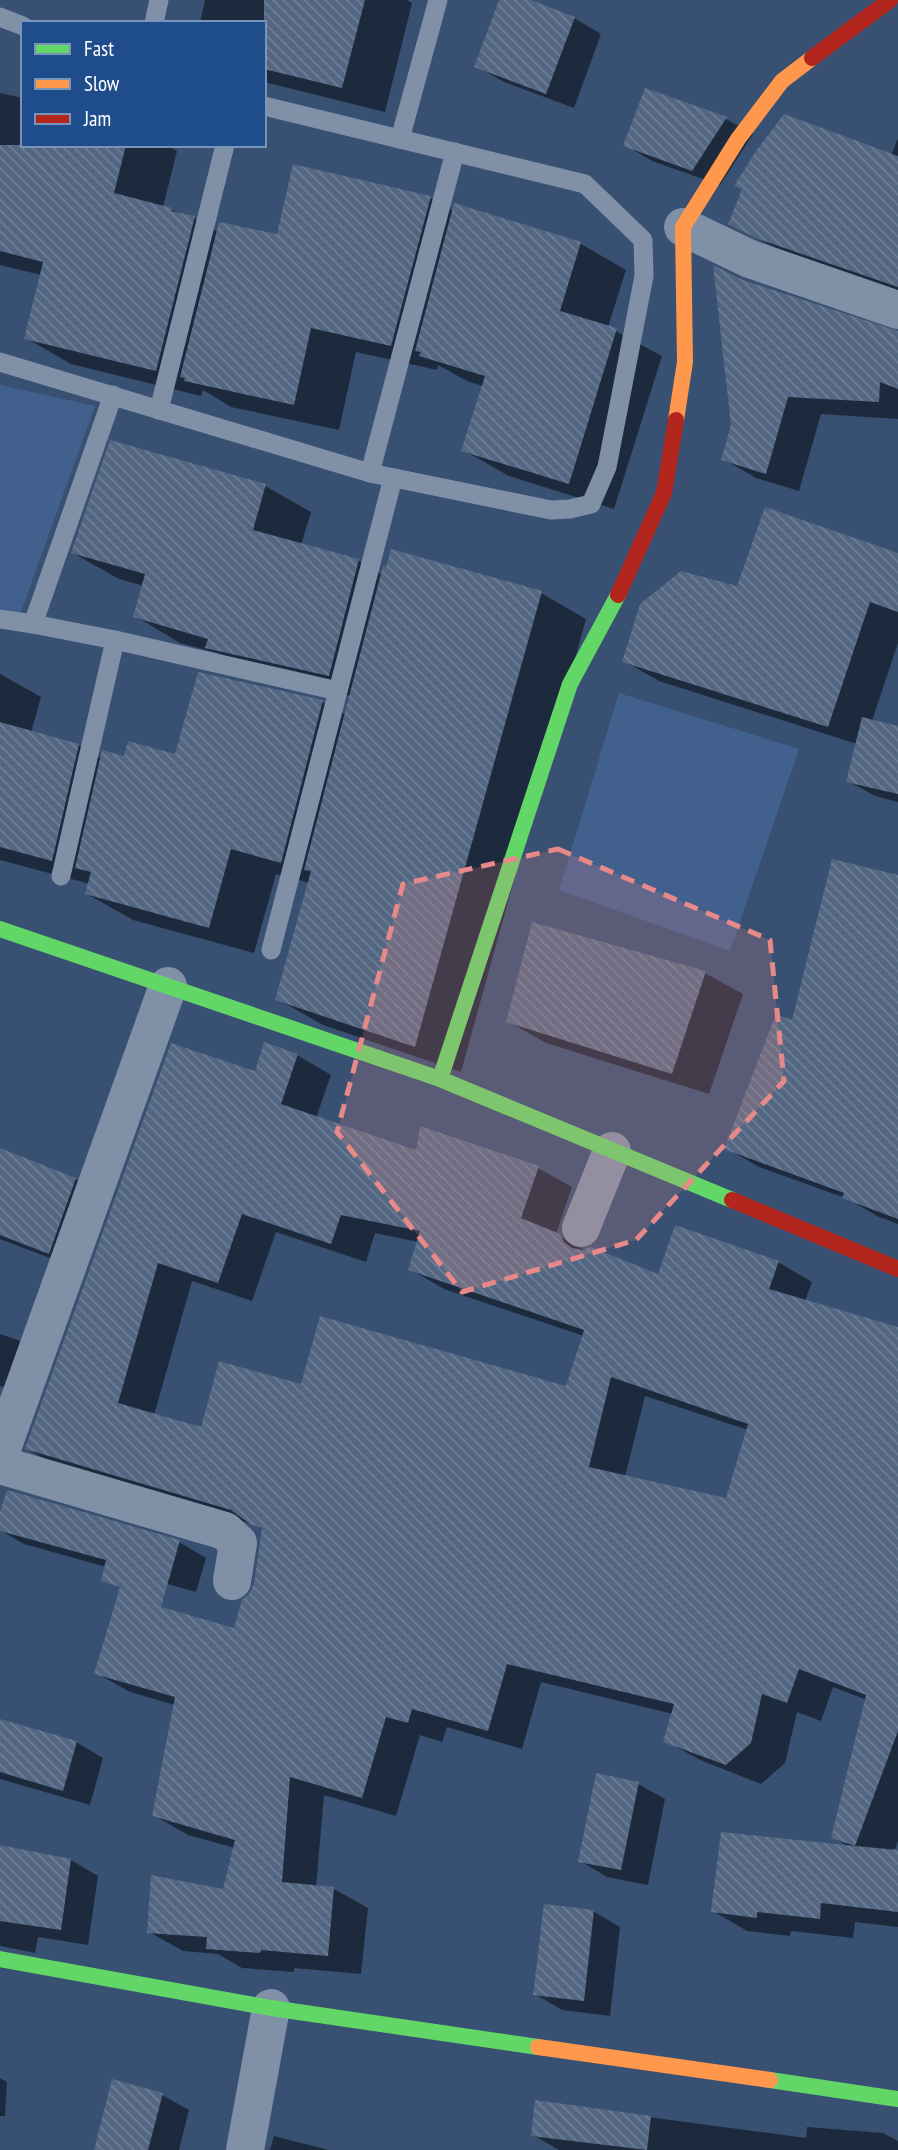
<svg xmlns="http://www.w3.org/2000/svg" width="898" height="2150" font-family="'PT Sans Narrow',sans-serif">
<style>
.water{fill:#41608d}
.shadow{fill:#0007;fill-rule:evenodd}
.building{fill:url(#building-back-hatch);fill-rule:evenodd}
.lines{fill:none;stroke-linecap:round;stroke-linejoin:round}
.lane{stroke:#7f90a7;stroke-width:19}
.street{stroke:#7f90a7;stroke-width:38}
.fast{stroke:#63d668;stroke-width:16}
.slow{stroke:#ff974d;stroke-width:16}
.jam{stroke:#b3261e;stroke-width:16}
.marked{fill:#e88989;fill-opacity:0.2;stroke:#e88989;stroke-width:5;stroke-dasharray:14 9;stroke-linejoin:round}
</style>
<defs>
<pattern id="building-back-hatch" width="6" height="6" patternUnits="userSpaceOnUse" patternTransform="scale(1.75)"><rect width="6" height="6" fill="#546782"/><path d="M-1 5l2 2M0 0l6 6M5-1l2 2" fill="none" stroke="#6e7e95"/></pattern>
</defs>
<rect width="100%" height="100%" fill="#385072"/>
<g class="water">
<path d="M 0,385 L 95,406 L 21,612 L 0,609 Z"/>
<path d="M 619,693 L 799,749 L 730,951 L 559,890 Z"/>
</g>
<g class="shadow">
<path d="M 205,0 L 407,0 L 412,3 L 385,112 L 264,82 L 264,23 L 200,23 Z"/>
<path d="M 501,0 L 526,0 L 574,18 L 601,34 L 574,108 L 504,82 L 476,66 Z"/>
<path d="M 646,90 L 726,119 L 753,134 L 720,185 L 652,161 L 625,145 Z"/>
<path d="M 0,93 L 23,98 L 23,145 L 167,145 L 177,151 L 163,207 L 194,218 L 218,232 L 278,236 L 430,198 L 454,211 L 455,205 L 581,244 L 626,270 L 608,327 L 662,356 L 614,509 L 509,476 L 463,450 L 483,386 L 467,381 L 438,365 L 437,370 L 356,352 L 339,430 L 231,407 L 203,390 L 201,396 L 71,364 L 26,338 L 41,275 L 0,265 Z"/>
<path d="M 898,138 L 898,293 L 793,257 L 730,224 L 891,156 Z"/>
<path d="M 742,281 L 898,333 L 898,419 L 821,414 L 799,491 L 756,478 L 723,459 L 733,426 Z"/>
<path d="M 265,486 L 311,512 L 301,545 L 359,561 L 382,575 L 541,593 L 586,619 L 461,1072 L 323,1025 L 277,999 L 310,883 L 276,874 L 254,953 L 133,920 L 87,894 L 90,884 L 0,860 L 0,674 L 41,697 L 31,733 L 78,745 L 102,759 L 177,756 L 322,702 L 346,715 L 351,696 L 252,673 L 218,653 L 180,643 L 135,616 L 144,586 L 119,579 L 73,553 Z"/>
<path d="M 898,555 L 898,643 L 872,721 L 898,727 L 898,802 L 875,796 L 848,781 L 857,744 L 659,681 L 624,661 L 738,588 Z"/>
<path d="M 898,877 L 898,1224 L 877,1216 L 848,1199 L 759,1167 L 726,1148 L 794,1022 Z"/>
<path d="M 705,973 L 743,994 L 709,1094 L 546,1043 L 508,1021 Z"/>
<path d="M 297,1055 L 331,1075 L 316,1118 L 418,1152 L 538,1168 L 572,1187 L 556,1234 L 586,1251 L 659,1276 L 778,1262 L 812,1282 L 805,1301 L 898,1328 L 898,1841 L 894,1851 L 898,1852 L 898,1927 L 855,1922 L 853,1938 L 791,1931 L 790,1936 L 747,1931 L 713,1911 L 849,1847 L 833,1837 L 867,1700 L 833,1687 L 821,1721 L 797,1712 L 785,1763 L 761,1784 L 700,1760 L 666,1741 L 673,1714 L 541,1682 L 522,1749 L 447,1727 L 442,1742 L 420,1735 L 396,1816 L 324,1795 L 316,1887 L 334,1889 L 368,1908 L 361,1974 L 294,1968 L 294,1972 L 242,1968 L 218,1954 L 183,1951 L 149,1932 L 224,1891 L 235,1848 L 188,1835 L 153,1815 L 175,1705 L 130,1692 L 96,1673 L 233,1647 L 255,1585 L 264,1530 L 256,1525 L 61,1468 L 27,1449 L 256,1074 ZM 276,1232 L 366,1262 L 375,1233 L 418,1242 L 410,1269 L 444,1289 L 584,1336 L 567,1389 L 302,1386 L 202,1429 L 154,1415 L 192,1281 L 252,1301 ZM 645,1396 L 748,1430 L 727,1500 L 625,1477 Z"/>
<path d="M 0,1150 L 75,1179 L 102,1195 L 76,1268 L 0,1239 Z"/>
<path d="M 0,1334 L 18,1340 L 45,1355 L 30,1396 L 0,1386 Z"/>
<path d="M 0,1518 L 179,1542 L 206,1558 L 196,1592 L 24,1544 L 0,1530 Z"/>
<path d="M 0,1720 L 76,1742 L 103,1758 L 90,1805 L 0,1779 Z"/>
<path d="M 638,1784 L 665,1799 L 648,1885 L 607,1877 L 580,1861 Z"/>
<path d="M 0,1846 L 71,1860 L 98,1876 L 88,1945 L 38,1937 L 35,1953 L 0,1946 Z"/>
<path d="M 593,1911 L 620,1927 L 610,2016 L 562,2010 L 535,1994 Z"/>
<path d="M 0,2078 L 7,2082 L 5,2116 L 0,2116 Z"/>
<path d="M 162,2095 L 189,2110 L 179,2150 L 95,2150 Z"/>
<path d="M 537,2102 L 806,2138 L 807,2127 L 883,2133 L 898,2141 L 898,2150 L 559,2150 L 533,2135 Z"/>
<path d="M 274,2136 L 329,2150 L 270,2150 Z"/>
</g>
<g class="building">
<path d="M 264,0 L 365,0 L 342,88 L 264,69 Z"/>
<path d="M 499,0 L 531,0 L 575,17 L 546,94 L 474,67 Z"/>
<path d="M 645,88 L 727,117 L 692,171 L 623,146 Z"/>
<path d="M 784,114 L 898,156 L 898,287 L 758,239 L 728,224 L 742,189 L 734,186 L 756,151 Z"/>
<path d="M 0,145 L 126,145 L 114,193 L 172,208 L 171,211 L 195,216 L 156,371 L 24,339 L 43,262 L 0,251 Z"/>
<path d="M 293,164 L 431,196 L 391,346 L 311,328 L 294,405 L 184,381 L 185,378 L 180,377 L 219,222 L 277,234 Z"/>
<path d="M 454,203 L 581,242 L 560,311 L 617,328 L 569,484 L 461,451 L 485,376 L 419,356 L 421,352 L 415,351 Z"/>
<path d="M 713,265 L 743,280 L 898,331 L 898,389 L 880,382 L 879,402 L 788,397 L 766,474 L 721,460 L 731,425 Z"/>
<path d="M 110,440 L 266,484 L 253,530 L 359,559 L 329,676 L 205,648 L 208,639 L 133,617 L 145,574 L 71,553 Z"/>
<path d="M 765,507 L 898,553 L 898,612 L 870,602 L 828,727 L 622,662 L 640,604 L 681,571 L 737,586 Z"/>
<path d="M 391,549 L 542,591 L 415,1047 L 275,1000 L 311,871 L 304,870 L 383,566 L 386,567 Z"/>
<path d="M 198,672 L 323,700 L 281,863 L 231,849 L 209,928 L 85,894 L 91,872 L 75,868 L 102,750 L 124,756 L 128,741 L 175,754 Z"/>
<path d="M 862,717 L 898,726 L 898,794 L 846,782 Z"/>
<path d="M 0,722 L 79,744 L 52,861 L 0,847 Z"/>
<path d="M 832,859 L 898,875 L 898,1219 L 842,1198 L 844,1193 L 724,1149 L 776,1014 L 792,1020 Z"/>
<path d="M 532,922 L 706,971 L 672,1074 L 506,1022 Z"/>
<path d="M 264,1042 L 298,1054 L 281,1104 L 416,1150 L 420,1126 L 539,1166 L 521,1218 L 560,1234 L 564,1242 L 572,1248 L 583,1250 L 591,1247 L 658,1274 L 675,1225 L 779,1261 L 769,1289 L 898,1327 L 898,1731 L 855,1846 L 898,1850 L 898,1912 L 821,1903 L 820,1919 L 757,1912 L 757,1918 L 711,1912 L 721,1832 L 855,1846 L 831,1838 L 866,1695 L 799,1669 L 787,1703 L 762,1694 L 751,1743 L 726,1765 L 663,1742 L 674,1704 L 507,1664 L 488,1731 L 412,1709 L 408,1723 L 386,1717 L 362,1798 L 290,1777 L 282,1882 L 334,1887 L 328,1956 L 261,1950 L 260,1953 L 206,1949 L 207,1937 L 147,1933 L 151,1875 L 223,1889 L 235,1840 L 152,1816 L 175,1697 L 94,1674 L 120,1587 L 101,1581 L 106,1560 L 0,1531 L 0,1512 L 7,1490 L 180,1540 L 161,1607 L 234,1628 L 242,1600 L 249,1594 L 254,1584 L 262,1528 L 250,1524 L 231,1510 L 25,1449 L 171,1043 L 255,1071 ZM 242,1214 L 331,1244 L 341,1215 L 420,1231 L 408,1270 L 584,1330 L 566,1386 L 320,1316 L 301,1384 L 219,1361 L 201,1427 L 118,1403 L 158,1263 L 218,1283 ZM 611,1377 L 748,1424 L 726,1498 L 589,1467 Z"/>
<path d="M 0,1148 L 76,1178 L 49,1254 L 0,1235 Z"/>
<path d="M 0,1719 L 77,1741 L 63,1791 L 0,1772 Z"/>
<path d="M 596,1773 L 639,1782 L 621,1870 L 578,1862 Z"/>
<path d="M 0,1845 L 71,1859 L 61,1930 L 0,1921 Z"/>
<path d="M 544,1904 L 594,1910 L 584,2001 L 533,1995 Z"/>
<path d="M 112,2079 L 163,2093 L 148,2150 L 94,2150 Z"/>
<path d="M 535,2100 L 651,2116 L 647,2150 L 531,2136 Z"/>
</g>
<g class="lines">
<g class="lane">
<path d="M 0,17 L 23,26"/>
<path d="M 154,23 L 159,0"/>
<path d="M 400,139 L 438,0"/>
<path d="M 0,362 L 370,473 L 551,510 L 570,509 L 591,504 L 607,467 L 644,276 L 643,240 L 585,184 L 264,106"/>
<path d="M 159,410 L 225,145"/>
<path d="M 370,473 L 455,152"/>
<path d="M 0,619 L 33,624 L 115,640 L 61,876"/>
<path d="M 33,624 L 113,395"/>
<path d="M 115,640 L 338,691"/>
<path d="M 271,950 L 393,478"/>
</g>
<g class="street">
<path d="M 683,227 L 750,259 L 898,310"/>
<path d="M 581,1228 L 612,1151"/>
<path d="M 0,1454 L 168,986"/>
<path d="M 0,1465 L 225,1531 L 238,1543 L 232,1581"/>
<path d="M 245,2150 L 271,2008"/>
</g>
<g class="fast">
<path d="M 0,929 L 440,1079 L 732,1200"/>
<path d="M 440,1079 L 570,684 L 618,595"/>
<path d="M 0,1959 L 271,2008 L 538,2047"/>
<path d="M 770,2080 L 898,2099"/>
</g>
<g class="slow">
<path d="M 676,420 L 685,362 L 683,227 L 738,139 L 782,81 L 812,58"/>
<path d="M 538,2047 L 770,2080"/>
</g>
<g class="jam">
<path d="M 812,58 L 890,0"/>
<path d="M 618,595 L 664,493 L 676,420"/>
<path d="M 732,1200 L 898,1269"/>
</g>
</g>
<path class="marked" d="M 558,849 L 770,940 L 784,1081 L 636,1240 L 462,1292 L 337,1132 L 403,884 Z"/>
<rect x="21" y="21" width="245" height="126" fill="#1f4c8b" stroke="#7994b9" stroke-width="2"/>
<rect x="35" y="44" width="35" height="10" fill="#63d668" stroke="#7994b9" stroke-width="2"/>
<text x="84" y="56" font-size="21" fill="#ffffff">Fast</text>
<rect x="35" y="79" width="35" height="10" fill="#ff974d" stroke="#7994b9" stroke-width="2"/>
<text x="84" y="91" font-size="21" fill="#ffffff">Slow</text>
<rect x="35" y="114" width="35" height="10" fill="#b3261e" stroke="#7994b9" stroke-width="2"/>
<text x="84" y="126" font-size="21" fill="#ffffff">Jam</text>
</svg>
